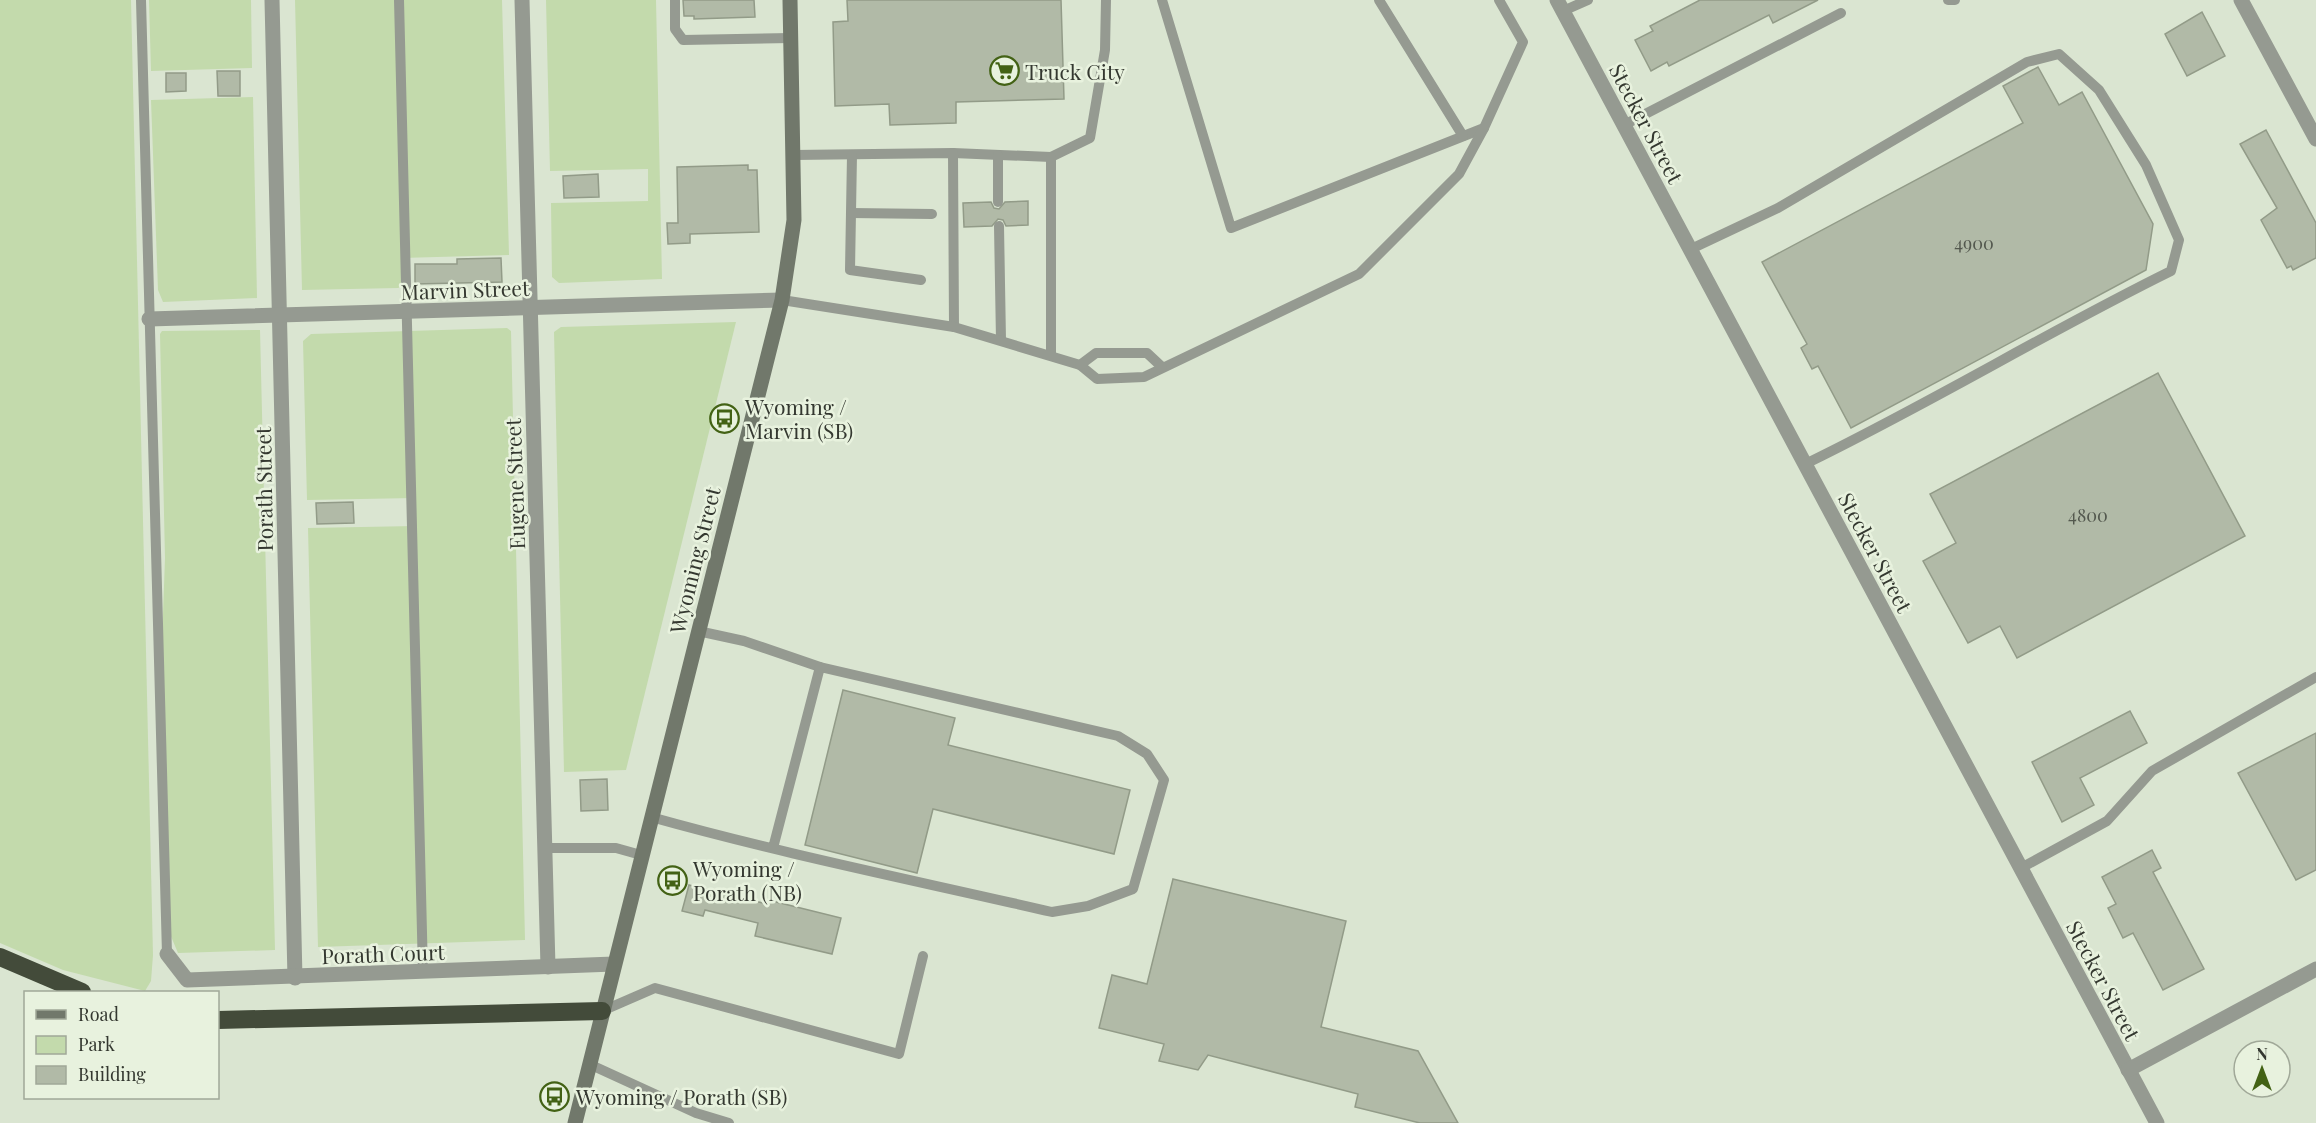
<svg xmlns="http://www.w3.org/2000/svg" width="2316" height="1123" font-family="'Playfair Display',serif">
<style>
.green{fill:#c3daac}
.building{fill:#b1baa7;stroke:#929b88;stroke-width:1.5}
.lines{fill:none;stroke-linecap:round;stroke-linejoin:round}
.service{stroke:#959a91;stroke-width:10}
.minor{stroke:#959a91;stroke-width:15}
.secondary{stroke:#71786b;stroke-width:15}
.motorway{stroke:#434b3a;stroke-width:18}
.labels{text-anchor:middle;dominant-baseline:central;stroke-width:5;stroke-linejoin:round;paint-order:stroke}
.number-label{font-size:18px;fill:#53584e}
.poi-label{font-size:21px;fill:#343830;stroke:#e8f2de;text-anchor:start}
.street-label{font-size:21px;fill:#343830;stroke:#e8f2de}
</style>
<rect width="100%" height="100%" fill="#dae5d1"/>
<g class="green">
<path d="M 0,0 L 131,0 L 153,955 L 151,981 L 145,991 L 63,970 L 0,943 Z"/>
<path d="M 149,0 L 251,0 L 252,68 L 151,71 Z"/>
<path d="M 295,0 L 502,0 L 509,255 L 401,258 L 401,287 L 398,288 L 302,290 Z"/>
<path d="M 546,0 L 656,0 L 662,279 L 559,283 L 552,277 L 551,203 L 648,201 L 648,169 L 550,171 Z"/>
<path d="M 253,97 L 257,298 L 163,302 L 158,290 L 151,100 Z"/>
<path d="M 736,322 L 626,770 L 564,772 L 554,332 L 561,327 Z"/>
<path d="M 507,328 L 511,331 L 525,940 L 318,947 L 308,528 L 415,526 L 414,498 L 307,500 L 303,341 L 311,334 Z"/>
<path d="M 260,330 L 275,950 L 178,953 L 170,934 L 161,671 L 165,558 L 160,334 L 162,331 Z"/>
</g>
<g class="building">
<path d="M 683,0 L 754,0 L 755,17 L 694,19 L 694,16 L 684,16 Z"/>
<path d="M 847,0 L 1061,0 L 1064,99 L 956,102 L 956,123 L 890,125 L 889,104 L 835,106 L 833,22 L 848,21 Z"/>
<path d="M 1700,0 L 1818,0 L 1773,23 L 1769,15 L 1669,66 L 1667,62 L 1651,71 L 1635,40 L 1653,31 L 1650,26 Z"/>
<path d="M 2202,12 L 2225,56 L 2187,76 L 2165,34 Z"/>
<path d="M 2038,67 L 2059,105 L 2082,92 L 2153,224 L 2146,270 L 1851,428 L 1818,366 L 1812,369 L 1801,348 L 1807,344 L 1762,262 L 2023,123 L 2003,86 Z"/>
<path d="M 217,71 L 240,71 L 240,96 L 218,96 Z"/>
<path d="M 166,73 L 186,73 L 186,91 L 166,92 Z"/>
<path d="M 2266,130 L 2316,223 L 2316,258 L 2293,270 L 2291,266 L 2287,268 L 2261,220 L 2277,208 L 2240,144 Z"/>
<path d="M 748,165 L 748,170 L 757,170 L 759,232 L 690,234 L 690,243 L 668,244 L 667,223 L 678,223 L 677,167 Z"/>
<path d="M 598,174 L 599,197 L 564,198 L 563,176 Z"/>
<path d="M 1028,201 L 1028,225 L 1006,226 L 1003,220 L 998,219 L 992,226 L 964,227 L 963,203 L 991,202 L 994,208 L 999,209 L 1005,202 Z"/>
<path d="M 501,258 L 502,282 L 415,284 L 415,264 L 457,264 L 457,259 Z"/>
<path d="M 2158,373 L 2245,536 L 2017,658 L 2000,626 L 1968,643 L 1923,561 L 1956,543 L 1930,494 Z"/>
<path d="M 353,502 L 354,523 L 317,524 L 316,503 Z"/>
<path d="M 843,690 L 955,718 L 948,745 L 1130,790 L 1114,854 L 933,809 L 917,873 L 805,845 Z"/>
<path d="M 2130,711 L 2147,743 L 2080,778 L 2094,805 L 2062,822 L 2032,762 Z"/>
<path d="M 2316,733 L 2316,870 L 2296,880 L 2238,773 Z"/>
<path d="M 607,779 L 608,810 L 581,811 L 580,780 Z"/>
<path d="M 2152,850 L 2161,868 L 2153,872 L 2204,969 L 2163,990 L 2133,933 L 2123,938 L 2108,908 L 2116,904 L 2102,877 Z"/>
<path d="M 1173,879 L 1346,921 L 1321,1027 L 1418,1051 L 1458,1123 L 1420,1123 L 1355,1107 L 1358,1094 L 1208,1055 L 1198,1070 L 1159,1061 L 1164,1044 L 1099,1028 L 1112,975 L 1147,984 Z"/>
<path d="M 689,885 L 763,903 L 764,899 L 841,918 L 832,954 L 755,936 L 758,923 L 705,910 L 703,916 L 682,911 Z"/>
</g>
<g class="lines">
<g class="service">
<path d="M 141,0 L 167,954"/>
<path d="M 399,0 L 423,973"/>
<path d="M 675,0 L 675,29 L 683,40 L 791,38"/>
<path d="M 1162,0 L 1231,228 L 1484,128"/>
<path d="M 1379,0 L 1463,136"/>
<path d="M 1948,0 L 1955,0"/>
<path d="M 1563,11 L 1588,0"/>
<path d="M 1624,125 L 1841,13"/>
<path d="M 953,153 L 1051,157 L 1090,138 L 1105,50 L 1106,0"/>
<path d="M 794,155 L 953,153 L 954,327"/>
<path d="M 852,155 L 850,270 L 921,280"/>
<path d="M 998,155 L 998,202"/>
<path d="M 1051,157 L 1051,355"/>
<path d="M 851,213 L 932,214"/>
<path d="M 999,226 L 1001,340"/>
<path d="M 1691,249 L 1778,208 L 2027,62 L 2059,54 L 2099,90 L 2146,165 L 2179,240 L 2171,271 C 2047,332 1929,404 1805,464"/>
<path d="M 782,300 L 954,327 L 1080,365 L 1097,379 L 1144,377 L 1359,274 L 1459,174 L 1484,128 L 1523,42 L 1499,0"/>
<path d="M 1080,365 L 1096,353 L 1147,353 L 1162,367"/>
<path d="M 698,631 L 744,641 L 820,667"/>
<path d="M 651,817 C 783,854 918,881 1052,912 L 1088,906 L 1133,889 L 1164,780 L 1147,754 L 1118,736 L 820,667 L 773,848"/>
<path d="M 544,848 L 616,848 L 641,855"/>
<path d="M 2021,868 L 2107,821 L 2152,771 L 2316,677"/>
<path d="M 602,1011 L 655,988 L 899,1054 L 923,956"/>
<path d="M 589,1064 L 696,1113 L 729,1123"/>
</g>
<g class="minor">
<path d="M 272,0 L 295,978"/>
<path d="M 522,0 L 548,967"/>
<path d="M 1557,0 L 2157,1123"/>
<path d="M 2241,0 L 2316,139"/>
<path d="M 149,319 L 782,300"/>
<path d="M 167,954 L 187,980 L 614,964"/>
<path d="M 2128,1070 L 2316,969"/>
</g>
<path class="secondary" d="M 575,1123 L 782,300 L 794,220 L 790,0"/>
<g class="motorway">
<path d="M 0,957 L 82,992"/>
<path d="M 218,1020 L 602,1011"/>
</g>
</g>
<defs>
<symbol id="supermarket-ring" viewBox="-11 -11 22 22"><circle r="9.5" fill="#e8f2de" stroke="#436215" stroke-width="1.5"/><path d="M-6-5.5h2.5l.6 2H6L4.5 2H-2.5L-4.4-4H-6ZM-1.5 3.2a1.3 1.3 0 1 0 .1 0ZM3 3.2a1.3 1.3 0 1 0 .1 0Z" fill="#436215"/></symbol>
<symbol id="bus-ring" viewBox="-11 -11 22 22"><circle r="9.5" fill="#e8f2de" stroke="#436215" stroke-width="1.5"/><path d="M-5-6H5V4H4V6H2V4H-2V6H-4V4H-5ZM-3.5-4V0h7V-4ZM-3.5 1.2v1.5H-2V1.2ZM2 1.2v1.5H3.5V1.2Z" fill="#436215"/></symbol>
</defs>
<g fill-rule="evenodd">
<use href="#supermarket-ring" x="988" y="54" width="33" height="33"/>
<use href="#bus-ring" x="708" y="402" width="33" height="33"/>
<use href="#bus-ring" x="656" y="864" width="33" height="33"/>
<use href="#bus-ring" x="538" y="1080" width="33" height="33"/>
</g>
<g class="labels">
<g class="number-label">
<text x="1974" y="243">4900</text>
<text x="2088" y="515">4800</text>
</g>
<g class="poi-label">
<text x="1025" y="71">Truck City</text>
<text x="745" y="406">Wyoming /<tspan x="745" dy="24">Marvin (SB)</tspan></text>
<text x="693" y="868">Wyoming /<tspan x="693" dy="24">Porath (NB)</tspan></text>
<text x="576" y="1096">Wyoming / Porath (SB)</text>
</g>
<g class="street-label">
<text transform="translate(1647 123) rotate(62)">Stecker Street</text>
<text transform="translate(465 289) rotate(-2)">Marvin Street</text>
<text transform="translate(514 484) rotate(-92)">Eugene Street</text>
<text transform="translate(263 489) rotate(-91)">Porath Street</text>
<text transform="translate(1876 552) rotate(62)">Stecker Street</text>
<text transform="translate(694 560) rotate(-76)">Wyoming Street</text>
<text transform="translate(383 953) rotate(-2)">Porath Court</text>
<text transform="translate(2104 980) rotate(62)">Stecker Street</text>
</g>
</g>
<rect x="24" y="991" width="195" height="108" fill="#e8f2de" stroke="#a0a898" stroke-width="1.5"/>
<rect x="36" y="1010" width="30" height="9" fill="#71786b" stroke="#a0a898" stroke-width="1.5"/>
<text x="78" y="1021" font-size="18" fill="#343830">Road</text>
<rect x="36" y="1036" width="30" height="18" fill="#c3daac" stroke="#a0a898" stroke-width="1.5"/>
<text x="78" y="1051" font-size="18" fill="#343830">Park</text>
<rect x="36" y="1066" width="30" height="18" fill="#b1baa7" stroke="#a0a898" stroke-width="1.5"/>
<text x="78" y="1081" font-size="18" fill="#343830">Building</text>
<g transform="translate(2262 1069)"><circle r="28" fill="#e8f2de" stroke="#a0a898" stroke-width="1.5"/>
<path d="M0-4.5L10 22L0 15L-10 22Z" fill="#436215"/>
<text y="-9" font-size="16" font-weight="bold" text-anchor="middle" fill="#343830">N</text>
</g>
</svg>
